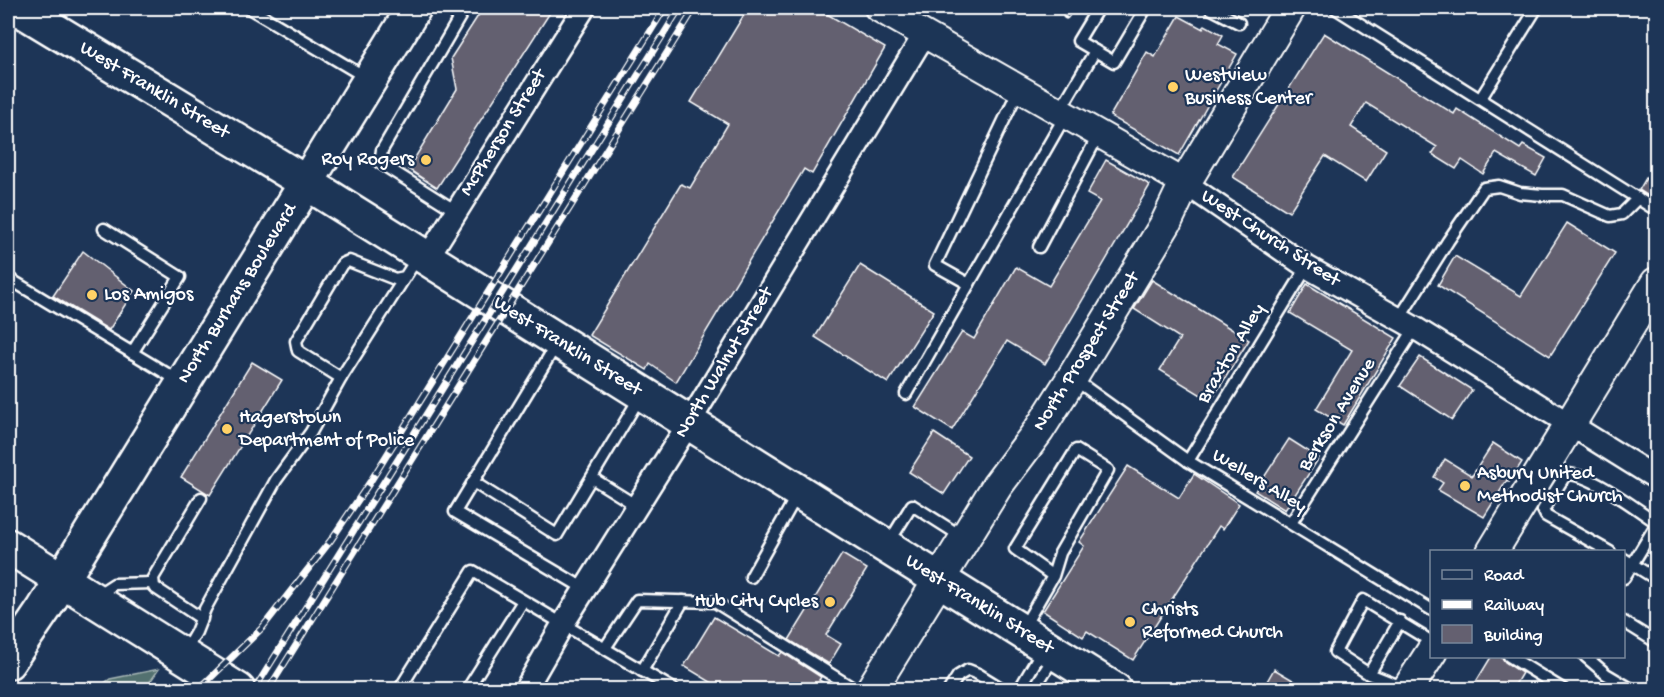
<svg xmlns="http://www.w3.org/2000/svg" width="1664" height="697" font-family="'Gochi Hand',sans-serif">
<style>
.green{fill:#53716f;stroke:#a9b8b7;stroke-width:1.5}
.building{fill:#646070;stroke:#fff;stroke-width:1.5}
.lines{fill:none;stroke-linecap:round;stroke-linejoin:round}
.service-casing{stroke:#fff;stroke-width:15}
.minor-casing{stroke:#fff;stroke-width:26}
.tertiary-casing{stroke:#fff;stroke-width:30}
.secondary-casing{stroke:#fff;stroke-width:34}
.primary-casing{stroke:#fff;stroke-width:38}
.service{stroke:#1d3557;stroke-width:10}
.minor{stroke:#1d3557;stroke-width:21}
.tertiary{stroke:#1d3557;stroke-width:26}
.secondary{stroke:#1d3557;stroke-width:30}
.primary{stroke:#1d3557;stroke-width:33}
.rail-casing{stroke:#fff;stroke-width:7}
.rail{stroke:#1d3557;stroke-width:4.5;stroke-dasharray:14;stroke-linecap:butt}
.poi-dot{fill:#ffd166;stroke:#1d3557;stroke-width:2}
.labels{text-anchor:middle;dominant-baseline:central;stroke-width:4.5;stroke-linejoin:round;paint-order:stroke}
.poi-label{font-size:20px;fill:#fff;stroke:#1d3557;text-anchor:start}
.street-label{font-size:20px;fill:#fff;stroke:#1d3557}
</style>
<rect width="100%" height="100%" fill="#1d3557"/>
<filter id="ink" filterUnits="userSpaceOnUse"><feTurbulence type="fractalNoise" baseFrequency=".0167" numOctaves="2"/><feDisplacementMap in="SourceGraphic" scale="12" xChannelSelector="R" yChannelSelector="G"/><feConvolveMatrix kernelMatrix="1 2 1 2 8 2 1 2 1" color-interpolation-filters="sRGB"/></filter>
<g filter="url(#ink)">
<path class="green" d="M 159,669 L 145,689 L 96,689 L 110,679 Z"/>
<g class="building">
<path d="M 483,8 L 553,8 L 437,188 L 408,169 L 457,89 L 451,58 Z"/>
<path d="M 748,8 L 817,8 L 885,48 L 812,174 L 804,169 L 676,382 L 650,364 L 647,370 L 589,335 L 681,184 L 690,188 L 728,124 L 691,102 Z"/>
<path d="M 1179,16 L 1203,29 L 1205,25 L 1223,35 L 1218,44 L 1237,54 L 1179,155 L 1110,116 L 1147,52 L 1155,57 Z"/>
<path d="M 1324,33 L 1454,114 L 1457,109 L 1520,149 L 1523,145 L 1546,158 L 1536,176 L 1496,153 L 1483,174 L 1462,160 L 1456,169 L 1432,154 L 1437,147 L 1366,103 L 1351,127 L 1386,150 L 1366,182 L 1325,156 L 1289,212 L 1233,177 Z"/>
<path d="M 1106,160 L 1150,185 L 1045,364 L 1007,341 L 952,430 L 915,407 L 962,332 L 974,339 L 1016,267 L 1049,286 L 1100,201 L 1087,194 Z"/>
<path d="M 1656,161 L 1656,201 L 1639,190 Z"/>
<path d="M 1567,223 L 1615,253 L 1550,356 L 1438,285 L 1455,256 L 1521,296 Z"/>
<path d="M 83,251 L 134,291 L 109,330 L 53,296 Z"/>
<path d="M 860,265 L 934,311 L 888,383 L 815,337 Z"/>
<path d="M 1152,280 L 1249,340 L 1211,401 L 1160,370 L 1180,338 L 1134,309 Z"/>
<path d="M 1307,284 L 1396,338 L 1343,425 L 1316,409 L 1352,350 L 1290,313 Z"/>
<path d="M 1420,357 L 1472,390 L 1452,420 L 1400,386 Z"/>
<path d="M 252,362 L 282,380 L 210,495 L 181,477 Z"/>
<path d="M 934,433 L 969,456 L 944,494 L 909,472 Z"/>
<path d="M 1289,439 L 1319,458 L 1285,510 L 1255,491 Z"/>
<path d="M 1493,443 L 1522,462 L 1509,482 L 1507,480 L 1484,517 L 1438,490 L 1443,483 L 1434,477 L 1445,459 L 1472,476 Z"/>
<path d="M 1128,466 L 1179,498 L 1194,474 L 1239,504 L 1223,529 L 1219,526 L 1133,660 L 1087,631 L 1083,637 L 1043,611 L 1084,546 L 1079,542 Z"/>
<path d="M 842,554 L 867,569 L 826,635 L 841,644 L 829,664 L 789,640 Z"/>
<path d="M 714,617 L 779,656 L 782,652 L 821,677 L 819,680 L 835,690 L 724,690 L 684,666 Z"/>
<path d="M 1491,657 L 1502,657 L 1505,662 L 1522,673 L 1512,690 L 1471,690 Z"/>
<path d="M 1274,669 L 1310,690 L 1262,690 Z"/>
</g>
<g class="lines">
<defs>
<g id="service">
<path d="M 249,8 L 367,78"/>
<path d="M 1098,8 L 1078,41 L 1114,62 L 1146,8"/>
<path d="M 1210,8 L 1239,23"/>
<path d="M 1335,8 L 1656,210"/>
<path d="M 1481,98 L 1536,9"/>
<path d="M 1059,112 L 1095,51"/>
<path d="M 456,211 L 380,163 L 382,150 L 465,8"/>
<path d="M 104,229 L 180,277 L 132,353"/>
<path d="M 1039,247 L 1099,134"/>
<path d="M 405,277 L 341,378 L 298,351 L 296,341 L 342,264 L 349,261 L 395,279 L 405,277 L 419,255"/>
<path d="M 8,278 L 179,381"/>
<path d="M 969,284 L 935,265 L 1019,89"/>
<path d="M 1399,319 L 1448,241 L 1484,188 L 1499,186 L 1520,193 L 1542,195 L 1563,195 L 1610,216 L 1622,214 L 1638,198"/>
<path d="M 556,345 L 455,512 L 585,589"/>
<path d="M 1074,379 L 1188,461 L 1432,610"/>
<path d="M 906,394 L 1065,116"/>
<path d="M 1188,461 L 1307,267"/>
<path d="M 592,478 L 637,506"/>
<path d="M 473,482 L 557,535 L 640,397"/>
<path d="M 201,498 L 153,578 L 154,587 L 202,619"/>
<path d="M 1291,523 L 1415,328"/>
<path d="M 888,544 L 912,505 L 964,538"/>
<path d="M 1610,552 L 1546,516 L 1543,510 L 1566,474 C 1590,473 1635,508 1656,522"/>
<path d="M 1624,559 L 1656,579"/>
<path d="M 751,577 L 797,495"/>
<path d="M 1624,578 L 1656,525"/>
<path d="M 97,595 L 114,584 L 153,583"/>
<path d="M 1624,622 L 1656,642"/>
<path d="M 1023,628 L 1053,576 L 1060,553 L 1108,470 L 1076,450 L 1015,549 L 1053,576"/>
<path d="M 605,648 L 637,600 L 715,602 L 856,690"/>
<path d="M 184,653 L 196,632 L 205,609 L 276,480 L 311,432 L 341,378"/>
<path d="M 1509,656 L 1564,690"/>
<path d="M 1585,656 L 1606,674 L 1633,690"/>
<path d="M 642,671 L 683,601"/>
<path d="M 1369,674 L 1400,621"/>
<path d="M 1407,689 L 1369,674 L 1335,652 L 1363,600 L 1432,642"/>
<path d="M 399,690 L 473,571 L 675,690"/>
<path d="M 467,690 L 523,601"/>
<path d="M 949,690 L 958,676 L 968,670 L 978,674 L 1004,690"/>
<path d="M 1019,690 L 1043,649"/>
<path d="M 1033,690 L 1054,657"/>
</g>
<g id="minor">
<path d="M 1185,183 L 1307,267 L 1415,328 L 1656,478"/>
<path d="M 426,260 L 584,8"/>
<path d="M 525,690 L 563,624 L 689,423 L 924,35"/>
</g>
<path id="tertiary" d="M 878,8 L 1185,183"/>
<g id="secondary">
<path d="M 1492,552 L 1656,283"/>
<path d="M 871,690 L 997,486 L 1039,430 L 1072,378 L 1166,223 L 1185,183 L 1290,8"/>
<path d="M 1407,690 L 1432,651"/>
</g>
<g id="primary">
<path d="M 18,8 L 307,183 L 1115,690"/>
<path d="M 8,546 L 238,690"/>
<path d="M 8,662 L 44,609 L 414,8"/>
</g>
</defs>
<use href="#service" class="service-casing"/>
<use href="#minor" class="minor-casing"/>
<use href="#tertiary" class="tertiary-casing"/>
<use href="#secondary" class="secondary-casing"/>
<use href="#primary" class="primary-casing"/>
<use href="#service" class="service"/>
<use href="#minor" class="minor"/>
<use href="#tertiary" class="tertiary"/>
<use href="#secondary" class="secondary"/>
<use href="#primary" class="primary"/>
<defs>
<g id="rail">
<path d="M 1066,16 L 1071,8"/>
<path d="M 198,690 L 262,628 L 331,540 L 370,482 L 665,8"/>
<path d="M 254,690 L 680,8"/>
<path d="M 268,690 L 695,8"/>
</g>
</defs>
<use href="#rail" class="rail-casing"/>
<use href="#rail" class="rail"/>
</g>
</g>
<g class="poi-dot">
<circle cx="1173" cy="87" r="6"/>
<circle cx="426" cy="160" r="6"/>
<circle cx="92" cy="295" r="6"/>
<circle cx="227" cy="429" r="6"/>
<circle cx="1465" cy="486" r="6"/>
<circle cx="830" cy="602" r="6"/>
<circle cx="1130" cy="622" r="6"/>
</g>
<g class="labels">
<g class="poi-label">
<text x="1185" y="76">Westview<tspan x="1185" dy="23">Business Center</tspan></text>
<text x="414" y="160" text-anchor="end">Roy Rogers</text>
<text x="104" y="295">Los Amigos</text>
<text x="239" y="418">Hagerstown<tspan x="239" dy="23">Department of Police</tspan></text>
<text x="1477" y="474">Asbury United<tspan x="1477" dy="23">Methodist Church</tspan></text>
<text x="818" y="602" text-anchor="end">Hub City Cycles</text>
<text x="1142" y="610">Christs<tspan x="1142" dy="23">Reformed Church</tspan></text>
</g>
<g class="street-label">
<text transform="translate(154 91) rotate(31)">West Franklin Street</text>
<text transform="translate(504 133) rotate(-58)">McPherson Street</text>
<text transform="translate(1270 239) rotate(33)">West Church Street</text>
<text transform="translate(238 294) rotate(-58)">North Burhans Boulevard</text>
<text transform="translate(567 347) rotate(32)">West Franklin Street</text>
<text transform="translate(1087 352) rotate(-58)">North Prospect Street</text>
<text transform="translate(1232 354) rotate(-59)">Braxton Alley</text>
<text transform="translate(725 363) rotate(-59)">North Walnut Street</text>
<text transform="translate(1338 415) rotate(-58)">Berkson Avenue</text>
<text transform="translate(1259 482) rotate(31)">Wellers Alley</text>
<text transform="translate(979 605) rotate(32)">West Franklin Street</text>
</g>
</g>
<rect width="1664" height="697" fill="none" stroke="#1d3557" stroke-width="30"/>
<rect x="15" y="15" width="1634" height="667" fill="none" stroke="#fff" stroke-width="2" filter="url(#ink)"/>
<rect x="1430" y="550" width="195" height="108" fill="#1d3557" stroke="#77869a" stroke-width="1.5"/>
<rect x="1442" y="570" width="30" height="9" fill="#1d3557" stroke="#77869a" stroke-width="1.5"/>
<text x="1484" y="580" font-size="18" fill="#ffffff">Road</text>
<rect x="1442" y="600" width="30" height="9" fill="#ffffff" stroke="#77869a" stroke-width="1.5"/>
<text x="1484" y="610" font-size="18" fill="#ffffff">Railway</text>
<rect x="1442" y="625" width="30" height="18" fill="#646070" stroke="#77869a" stroke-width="1.5"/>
<text x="1484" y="640" font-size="18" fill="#ffffff">Building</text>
</svg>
